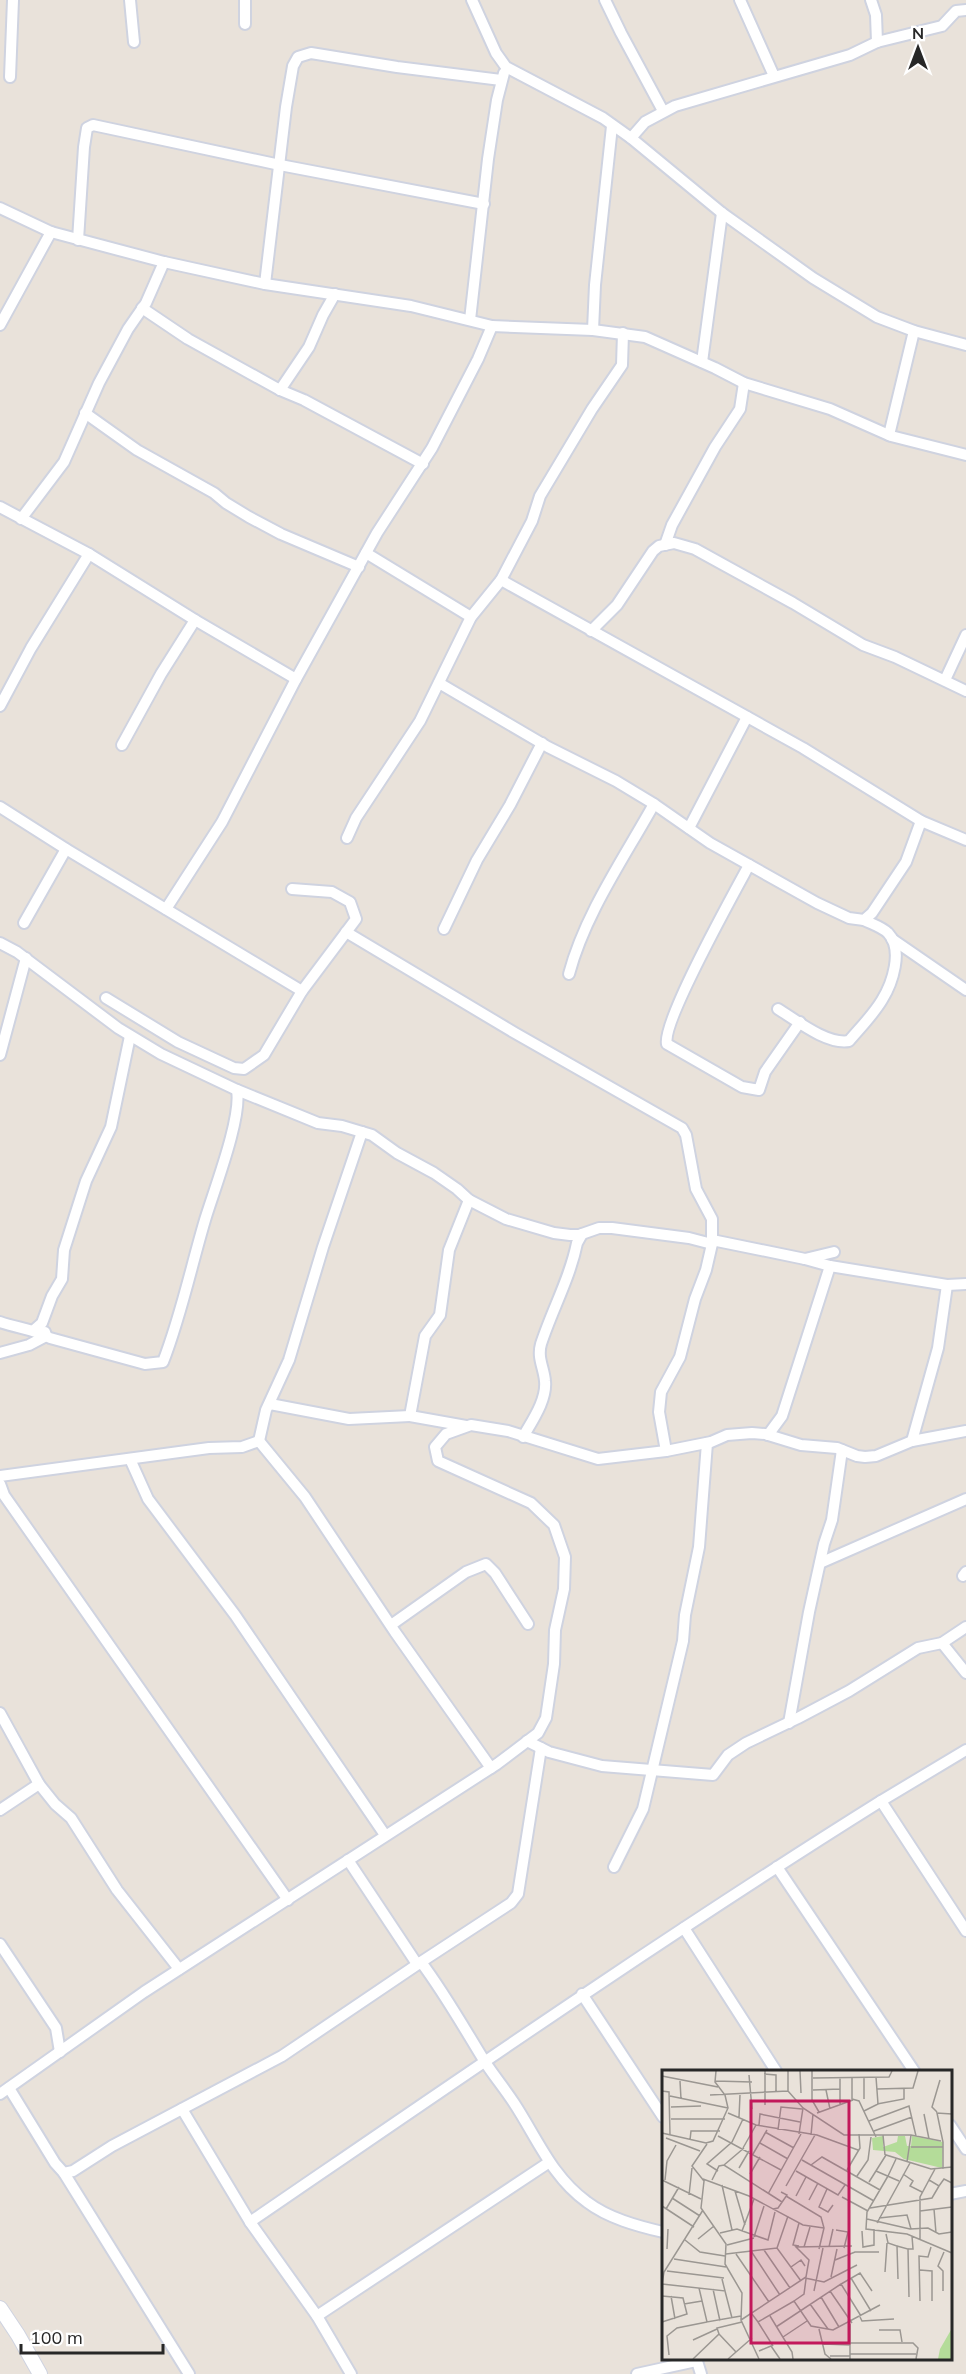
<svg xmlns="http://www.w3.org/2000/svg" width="966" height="2374" font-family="Mulish,sans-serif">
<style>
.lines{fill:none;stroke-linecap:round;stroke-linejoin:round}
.minor-casing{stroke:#cfd3e0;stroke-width:14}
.tertiary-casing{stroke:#cfd3e0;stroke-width:16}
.minor{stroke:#fff;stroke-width:10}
.tertiary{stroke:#fff;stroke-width:14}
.inset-road{fill:none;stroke:#9b9792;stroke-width:1.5}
.view{fill:#c2185b;fill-opacity:0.15;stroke:#c2185b;stroke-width:3}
.inset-edge{fill:none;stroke:#272727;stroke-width:3}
</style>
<rect width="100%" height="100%" fill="#e9e2da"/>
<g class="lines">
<defs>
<g id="minor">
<path d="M 130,0 L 134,42"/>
<path d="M 245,0 L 245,24"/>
<path d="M 472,0 L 496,53 L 506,67 L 603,118 L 631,138 L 722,213 L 813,278 L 877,317 L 914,331 L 966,345"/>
<path d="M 605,0 L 621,33 L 663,111"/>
<path d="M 740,0 L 774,76"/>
<path d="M 871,0 L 876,15 L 877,42"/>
<path d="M 10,77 L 13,0"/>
<path d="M 631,138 L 645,122 L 675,106 L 850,55 L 877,42 L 942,26 L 956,11 L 966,10"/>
<path d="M 0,208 L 51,232 L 164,262 L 265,284 L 411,306 L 492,326 L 593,330 L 645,337 L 715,368 L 744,383 L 830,409 L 891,436 L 966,455"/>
<path d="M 78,240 L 84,147 L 87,128 L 93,125 L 280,165 L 484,204"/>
<path d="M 265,284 L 286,107 L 293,66 L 298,57 L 311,53 L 397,67 L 501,80"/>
<path d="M 142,308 L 188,339 L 280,390 L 304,400 L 423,464"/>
<path d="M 470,320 L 488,159 L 497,100 L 504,73"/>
<path d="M 0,325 L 51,232"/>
<path d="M 593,330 L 595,285 L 612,126"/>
<path d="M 702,362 L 722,213"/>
<path d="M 280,390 L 309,347 L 323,315 L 335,294"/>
<path d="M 85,413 L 137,450 L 214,493 L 226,503 L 249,517 L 281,534 L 359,567"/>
<path d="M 889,435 L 914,331"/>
<path d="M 0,507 L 89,554 L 195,620 L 296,679"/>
<path d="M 21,519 L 64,462 L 99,383 L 128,329 L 146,303 L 164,262"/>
<path d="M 665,545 L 672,525 L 715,447 L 740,409 L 744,383"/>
<path d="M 366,553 L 471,617"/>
<path d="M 501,580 L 803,748 L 921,821 L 966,840"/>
<path d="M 591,631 L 617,605 L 653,551 L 659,546 L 674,543 L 695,549 L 793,603 L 863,645 L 895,657 L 966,691"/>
<path d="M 945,680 L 966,635"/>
<path d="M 439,683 L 548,747 L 616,781 L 654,804 L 710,843 L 817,903 L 849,918 L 864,920 L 872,913 L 906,862 L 921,821"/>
<path d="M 0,706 L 31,648 L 89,554"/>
<path d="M 122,745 L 161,674 L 195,620"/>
<path d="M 0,807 L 66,849 L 302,991"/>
<path d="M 689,828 L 747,717"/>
<path d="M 347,838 L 356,818 L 420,721 L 471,617 L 501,580 L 532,521 L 540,496 L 592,409 L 622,365 L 623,333"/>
<path d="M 749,865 C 735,891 661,1024 667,1044 L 742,1087 L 759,1090 L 765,1072 L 800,1022"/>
<path d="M 166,909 L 222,822 L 296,679 L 377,533 L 432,448 L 478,359 L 492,326"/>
<path d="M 24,923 L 66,849"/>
<path d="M 444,929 L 477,860 L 510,805 L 542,743"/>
<path d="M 346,932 L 515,1033 L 682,1128 L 686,1135 L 696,1189 L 712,1219 L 712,1244 L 706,1270 L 695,1299 L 680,1357 L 661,1392 L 659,1412 L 666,1451"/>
<path d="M 892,939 L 966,990"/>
<path d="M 0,943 L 17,952 L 118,1028 L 161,1054 L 237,1090 L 318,1123 L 342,1126 L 372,1135 L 397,1153 L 434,1173 L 457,1189 L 469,1200 L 506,1219 L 554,1233 L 570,1235 L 579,1235 L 599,1228 L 612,1228 L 689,1238 L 712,1244"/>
<path d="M 569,974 C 585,914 624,858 654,804"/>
<path d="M 106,998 L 178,1042 L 234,1068 L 244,1069 L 264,1055 L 302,991 L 356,919 L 350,902 L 332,892 L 292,889"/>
<path d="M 778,1009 C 796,1020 827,1045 849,1041 C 860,1028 873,1015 882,1000 C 892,984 904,950 888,933 C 882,927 872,924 864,920"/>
<path d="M 0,1055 L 26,958"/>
<path d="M 712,1240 L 805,1259 L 834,1252"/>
<path d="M 830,1266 L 947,1285 L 938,1348 L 912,1441"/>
<path d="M 947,1285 L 966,1284"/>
<path d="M 0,1322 C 17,1328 34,1329 50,1338 L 145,1364 L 163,1362 C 181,1316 191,1267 205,1220 C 214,1190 242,1118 237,1090"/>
<path d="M 34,1330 L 42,1323 L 52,1296 L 62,1279 L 64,1250 L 86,1181 L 111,1127 L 130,1036"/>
<path d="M 0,1353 L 29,1345 L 46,1336 L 45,1332"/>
<path d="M 270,1404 L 349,1419 L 410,1416"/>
<path d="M 466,1426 L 410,1416 L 425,1336 L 440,1315 L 449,1250 L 469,1200"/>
<path d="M 768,1435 L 782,1416 L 830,1266 L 805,1259"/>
<path d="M 523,1437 C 532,1421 547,1400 545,1381 C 544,1368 537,1358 541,1344 C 552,1310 570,1278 577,1243 L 582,1234"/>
<path d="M 259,1441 L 266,1410 L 289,1360 L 323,1247 L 362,1132"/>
<path d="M 130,1459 L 148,1499 L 235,1615 L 385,1835"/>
<path d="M 0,1476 L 209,1448 L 242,1447 L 259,1441 L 305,1497 L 395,1632 L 491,1768"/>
<path d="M 0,1484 L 4,1495 L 288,1900"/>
<path d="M 820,1563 L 966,1499"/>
<path d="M 963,1576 L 966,1572"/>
<path d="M 391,1625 L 466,1572 L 486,1564 L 495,1573 L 528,1624"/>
<path d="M 942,1643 L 966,1673"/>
<path d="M 0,1713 L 39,1784 L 55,1804 L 71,1818 L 117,1890 L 179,1969"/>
<path d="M 789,1723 L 809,1612 L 824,1544 L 832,1520 L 842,1450"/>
<path d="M 527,1741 L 549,1752 L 602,1766 L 713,1775 L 728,1755 L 746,1743 L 798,1718 L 849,1691 L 918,1648 L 942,1643 L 966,1627"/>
<path d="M 966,1750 L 881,1801 L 966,1931"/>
<path d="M 0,1810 L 39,1784"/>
<path d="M 348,1860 L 417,1964"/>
<path d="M 614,1867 L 643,1809 L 683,1641 L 685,1615 L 699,1547 L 707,1443"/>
<path d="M 777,1867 L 914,2071"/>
<path d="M 684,1928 L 776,2071"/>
<path d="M 0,1944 L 56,2028 L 60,2052"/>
<path d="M 421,1962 L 511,1903 L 518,1894 L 541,1748"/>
<path d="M 582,1994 L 663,2117"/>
<path d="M 9,2088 L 55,2163 L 64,2173 L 73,2171 L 112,2146 L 282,2056 L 421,1962 C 445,1994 464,2028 485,2062 C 494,2076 505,2089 514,2103 C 537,2138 552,2177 587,2202 C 608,2218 637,2226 663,2232"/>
<path d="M 0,2094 L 144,1992 L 497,1764 L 538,1733 L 546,1718 L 554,1664 L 555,1630 L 564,1589 L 565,1557 L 554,1525 L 531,1503 L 438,1461 L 435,1447 L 446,1434 L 471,1425 L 508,1431 L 598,1459 L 666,1451 L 711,1442 L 727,1435 L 752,1433 L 765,1434 L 801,1445 L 837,1448 L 857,1456 L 865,1457 L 876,1456 L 912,1441 L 966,1431"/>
<path d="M 182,2109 L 250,2222 L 317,2316 L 351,2374"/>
<path d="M 950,2125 L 966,2149"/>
<path d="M 64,2173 L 189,2374"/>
<path d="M 950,2194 L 966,2191"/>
<path d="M 250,2222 C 459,2079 667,1935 881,1801"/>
<path d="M 317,2316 L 548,2163"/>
<path d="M 696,2358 L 701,2374"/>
<path d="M 637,2374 L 696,2361"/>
</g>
<path id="tertiary" d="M 0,2308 L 18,2335 L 40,2374"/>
</defs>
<use href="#minor" class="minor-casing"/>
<use href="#tertiary" class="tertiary-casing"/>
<use href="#minor" class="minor"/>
<use href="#tertiary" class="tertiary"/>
</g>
<g transform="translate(662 2070)">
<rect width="290" height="290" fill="#e9e2da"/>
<path d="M 221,66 L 221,77 L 235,72 L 236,66 L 243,66 L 245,76 L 249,76 L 250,66 L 281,72 L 280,98 L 242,89 L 233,82 L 211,80 L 210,68 ZM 289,260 L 289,289 L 276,289 L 278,279 Z" fill="#b4dc99"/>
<path class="inset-road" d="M 138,1 L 139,23M 150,1 L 150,30 L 157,42M 102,4 L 114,5 L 114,21M 87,5 L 90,39M 0,6 L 56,17M 178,7 L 178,35M 202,7 L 202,29M 151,8 L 227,7 L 230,1M 18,11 L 19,29M 53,11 L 90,12M 215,19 L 251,18 L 256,1M 151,20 L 178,19M 164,20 L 168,39M 0,21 L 7,22 L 8,65M 126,21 L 126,1M 48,25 L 126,21 L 141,38 L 182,65 L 249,65 L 279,71M 8,26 L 66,38M 190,29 L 197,31 L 214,67M 190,30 L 190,7M 215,34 L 242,29 L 242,18M 103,35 L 103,1M 9,37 L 39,36M 202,41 L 216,34 L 214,7M 275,42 L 270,37 L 278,10M 66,43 L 94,55 L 155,65 L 196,80M 155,43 L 191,30M 262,44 L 267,69M 77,47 L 78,25M 9,49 L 63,49M 207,51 L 247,36 L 254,66M 97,55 L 98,44 L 138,52M 116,60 L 119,37 L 140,39M 212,61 L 250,47M 103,62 L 132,78M 0,63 L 44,73 L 51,71 L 66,38 L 63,25 L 53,12 L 54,1M 137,64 L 141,38M 149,65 L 151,44M 221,65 L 223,85M 56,66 L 119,100M 4,68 L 38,81M 28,70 L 29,61 L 58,61M 98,73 L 126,89M 45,74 L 30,96 L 42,111 L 39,138 L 64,174 L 63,194 L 80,223 L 79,250 L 97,289M 249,77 L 281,77M 81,78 L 94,55M 91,84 L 105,60M 140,90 L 212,131M 245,92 L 249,65M 62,95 L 82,78M 149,95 L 160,87 L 218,120M 77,98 L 87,81M 273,99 L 267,110 L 277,116 L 282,109 L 290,113M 281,99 L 281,72 L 275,43 L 290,44M 185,100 L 198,78 L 197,64M 56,101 L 45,94 L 70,72 L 81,49M 134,101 L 176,125 L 183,115M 214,101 L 237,111M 88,104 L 98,87M 241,104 L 251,111 L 248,116 L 260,122M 195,106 L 206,90 L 209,67M 226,106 L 205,142 L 204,159 L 245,164 L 290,183M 226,106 L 234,89M 41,109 L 87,126 L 141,155 L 162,158M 0,110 L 39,129M 3,110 L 5,91 L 14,75M 50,110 L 57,96 L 62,95 L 120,132M 207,112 L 224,85 L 269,99 L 290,97M 60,115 L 70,160M 124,116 L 153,65M 165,119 L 157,137 L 166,142 L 171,135M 73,121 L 83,155M 106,124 L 139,64M 27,125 L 30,98M 124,126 L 159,147 L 162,158 L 157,179M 134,126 L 144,107M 180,127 L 206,141M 10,128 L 38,146M 147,130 L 156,113M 0,136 L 32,157M 208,138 L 270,128 L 277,116M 4,139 L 17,117M 111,139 L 116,138 L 125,125 L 119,122M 272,139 L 274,163M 258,141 L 290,137M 217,148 L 245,145 L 249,159M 205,149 L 248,159 L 266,158 L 277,164 L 290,162M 215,153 L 248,93M 174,160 L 186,162 L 182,178M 80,161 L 92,129M 200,161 L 201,177 L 212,175 L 212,159M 58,163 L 75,159 L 106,170 L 113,142M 224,164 L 226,173 L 235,176 L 236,209M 92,167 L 102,136M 36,169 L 52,156M 258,169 L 258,127 L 267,110M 23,170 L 38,182 L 63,186M 65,175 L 92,168M 137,176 L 131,175 L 137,153M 235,176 L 246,179 L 247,227M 142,177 L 148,157M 167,177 L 171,159M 115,178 L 126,146M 5,179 L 6,159M 246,179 L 251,179 L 250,166M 102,180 L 128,218M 89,181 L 118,225M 64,184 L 115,178 L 139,211M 74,184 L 107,232M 12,189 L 64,197M 173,190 L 193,182 L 217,182M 129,197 L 139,190 L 143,196M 258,200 L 270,201 L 270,231M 5,201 L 62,208M 223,202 L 225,173M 169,207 L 175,179M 143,208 L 162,212 L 195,195M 189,208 L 209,241M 0,214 L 2,202 L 41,140M 0,214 L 63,221 L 60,209M 37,218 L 45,252 L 79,246M 51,219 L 58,251M 63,221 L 70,248M 152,221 L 161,178M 168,221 L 190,253M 281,221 L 281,201 L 276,196 L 282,182M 0,226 L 21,228 L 25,244 L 0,252M 9,226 L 13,249M 159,227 L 177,257M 132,231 L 142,224 L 144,209M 258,231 L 257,186 L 266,187 L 269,177M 22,234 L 40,231M 148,234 L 166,259M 90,244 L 96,252 L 132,231 L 149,256 L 171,260 L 218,235M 108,246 L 130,282 L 131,289M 199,246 L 179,214 L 198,203 L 210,221M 198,247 L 200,251 L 232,249M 79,250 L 144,207 L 147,190 L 134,177 L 190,176M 96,252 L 111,276M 114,257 L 179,214M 157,259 L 163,284 L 169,289M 217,260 L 238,260 L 240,272M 57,264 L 74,282M 121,267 L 145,251M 31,270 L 55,259M 188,273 L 251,273 L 256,278 L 254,289M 161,274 L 188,275M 97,281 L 109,276 L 118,289M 188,284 L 254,284M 7,285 L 5,266 L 15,258 L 45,252M 168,286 L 188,286M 31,289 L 57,264 L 55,258 L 80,252M 66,289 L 90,268M 188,289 L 188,254"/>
<path class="view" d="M 89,31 L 187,31 L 187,273 L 89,273 Z"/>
<rect width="290" height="290" class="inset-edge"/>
</g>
<g transform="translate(918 48)" stroke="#ffffff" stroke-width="4.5" paint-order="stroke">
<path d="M0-4.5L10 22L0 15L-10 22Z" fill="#272727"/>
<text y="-9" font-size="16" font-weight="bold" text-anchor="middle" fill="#272727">N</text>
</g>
<path d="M21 2344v9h142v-9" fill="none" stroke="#272727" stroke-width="3"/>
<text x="30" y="2344" font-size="18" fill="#272727" stroke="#ffffff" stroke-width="4.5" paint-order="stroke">100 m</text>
</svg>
